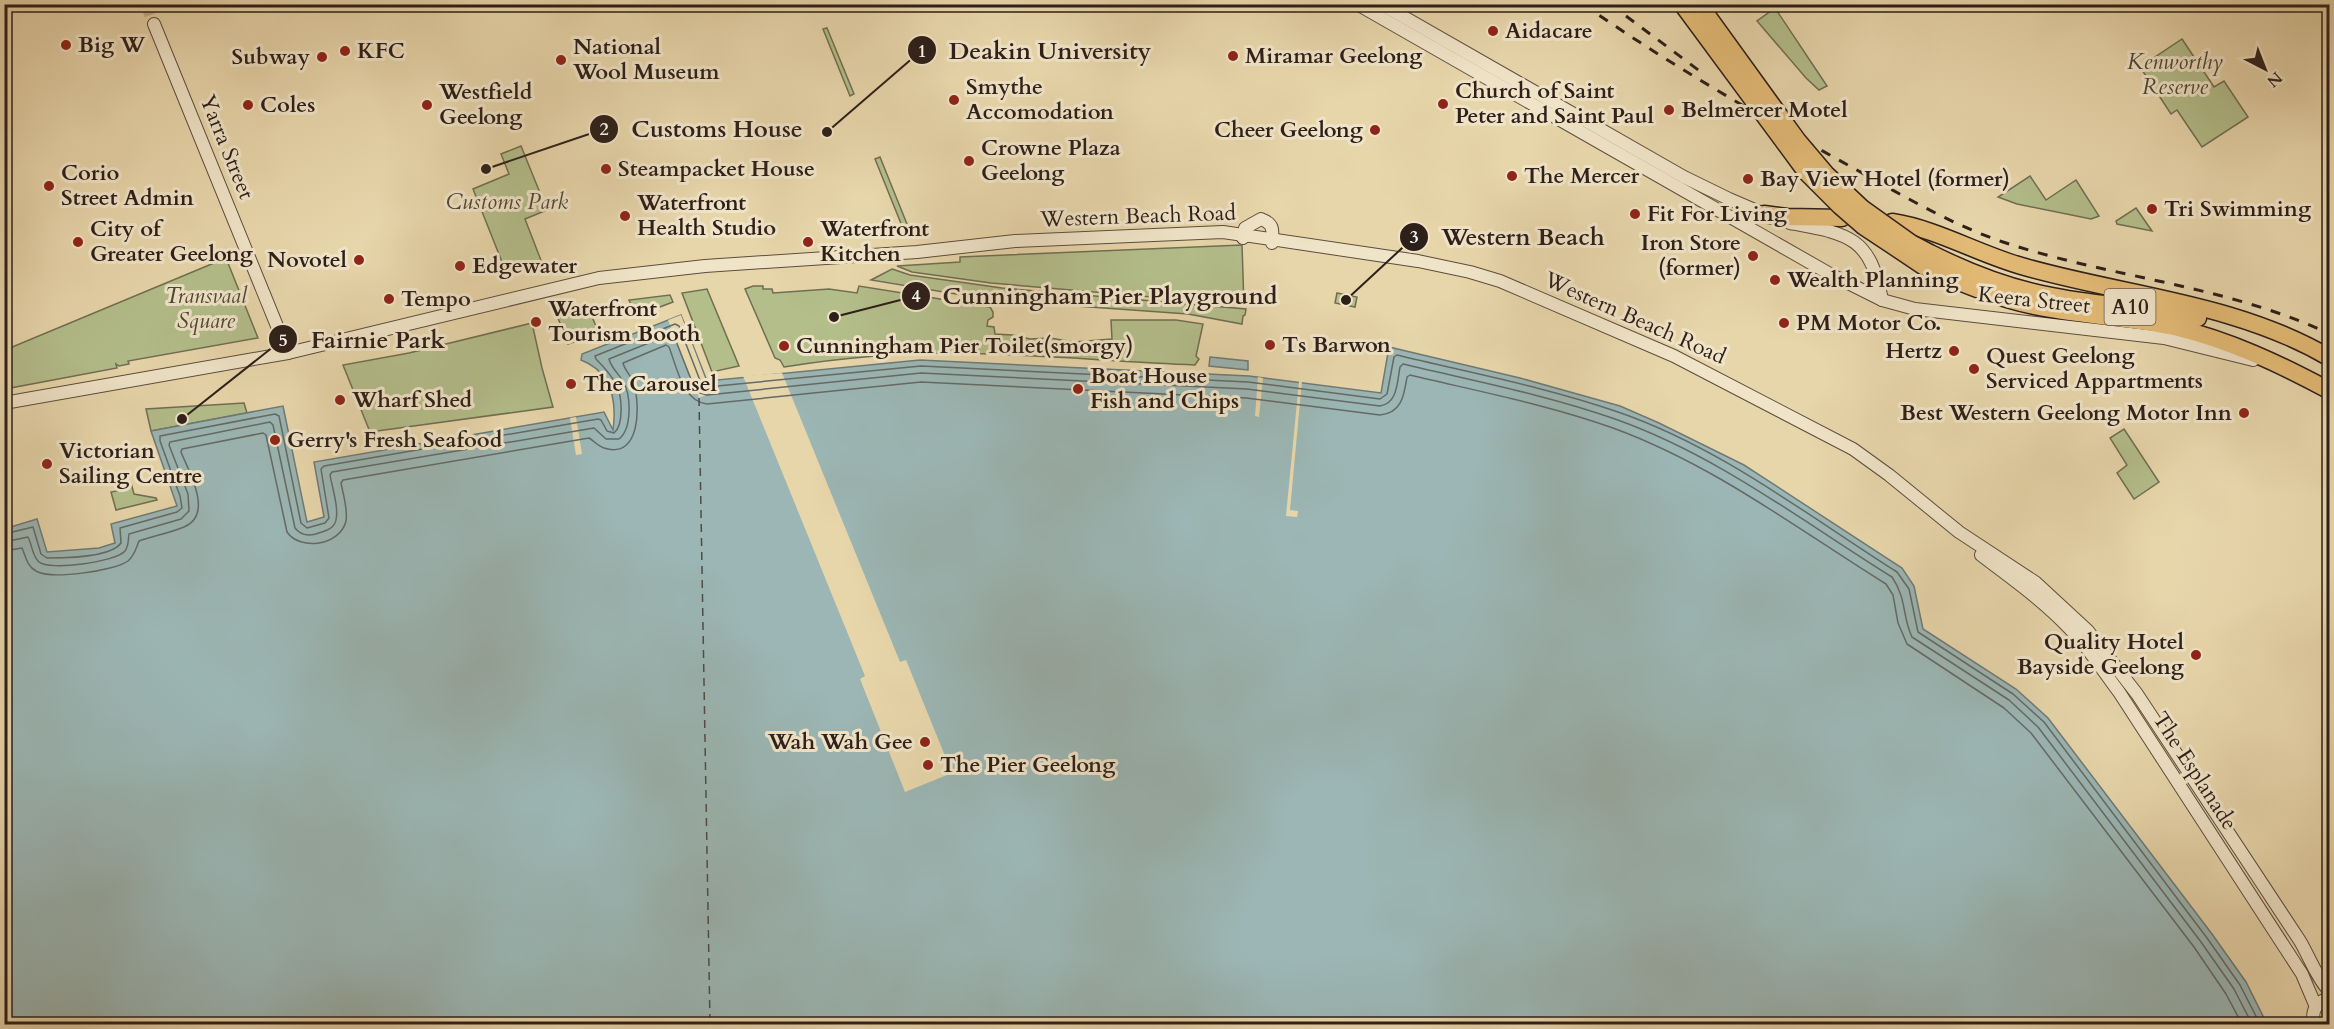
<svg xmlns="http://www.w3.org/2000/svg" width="2334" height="1029" font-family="Cardo,serif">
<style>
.green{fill:#b3be8b;stroke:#706e52;stroke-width:1.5}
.water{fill:#9bb6b4;stroke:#6f7a76;stroke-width:1.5}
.pier{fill:#e8d6ab}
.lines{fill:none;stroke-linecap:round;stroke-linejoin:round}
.shore{stroke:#646a66;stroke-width:1.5}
.ferry{stroke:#4e4c48;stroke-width:1.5;stroke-dasharray:8 6;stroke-linecap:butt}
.tertiary-tunnel{stroke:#c3b18e;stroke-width:12;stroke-dasharray:12 6;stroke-linecap:butt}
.tertiary-casing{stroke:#5c4d3e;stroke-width:14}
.trunk-casing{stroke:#2d1f19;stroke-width:19}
.tertiary{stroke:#f0e4c8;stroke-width:12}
.trunk{stroke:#e4bb76;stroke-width:16}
.rail{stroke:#2d1f19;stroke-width:3;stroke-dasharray:10 10;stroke-linecap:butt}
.trunk-bridge-casing{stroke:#2d1f19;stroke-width:19;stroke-linecap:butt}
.trunk-bridge{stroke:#e4bb76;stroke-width:16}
.poi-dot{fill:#8f2418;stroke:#f0e4c8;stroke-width:2}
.labels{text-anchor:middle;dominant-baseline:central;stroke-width:6;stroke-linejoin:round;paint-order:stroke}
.shield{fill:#f0e4c8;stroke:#685a4e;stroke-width:1.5}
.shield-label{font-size:21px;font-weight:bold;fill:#2d1f19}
.poi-label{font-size:22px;font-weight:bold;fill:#2d1f19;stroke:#f0e4c8;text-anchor:start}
.park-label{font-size:22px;font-style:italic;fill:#4e4736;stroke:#f0e4c8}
.street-label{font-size:22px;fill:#2d1f19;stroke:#f0e4c8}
.leader{fill:none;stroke:#2d1f19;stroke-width:2}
.callout-dot{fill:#2d1f19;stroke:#f0e4c8;stroke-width:2}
.mark-label{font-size:18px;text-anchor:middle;font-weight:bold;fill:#fff}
.callout-label{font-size:24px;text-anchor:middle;font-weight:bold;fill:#2d1f19;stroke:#f0e4c8;stroke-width:6;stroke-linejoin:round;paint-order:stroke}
</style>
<rect width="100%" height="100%" fill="#e8d6ab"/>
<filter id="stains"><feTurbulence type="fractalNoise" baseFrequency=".00333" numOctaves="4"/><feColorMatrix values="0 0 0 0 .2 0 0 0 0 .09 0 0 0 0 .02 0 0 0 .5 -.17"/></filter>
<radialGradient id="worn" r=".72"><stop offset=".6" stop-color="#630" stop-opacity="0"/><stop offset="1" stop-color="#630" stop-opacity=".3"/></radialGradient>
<g class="green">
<path d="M 1775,8 L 1827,86 L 1819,90 L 1806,78 L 1757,21 Z"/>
<path d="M 827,28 L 854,94 L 850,96 L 823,29 Z"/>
<path d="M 2182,39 L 2214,87 L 2224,81 L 2248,117 L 2202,147 L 2177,110 L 2171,114 L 2140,67 Z"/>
<path d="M 521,146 L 547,210 L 525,219 L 542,263 L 508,277 L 473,189 L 509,174 L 501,154 Z"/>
<path d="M 880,157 L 907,224 L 902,226 L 875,159 Z"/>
<path d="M 2030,176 L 2046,200 L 2076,180 L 2099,216 L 2091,219 L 2017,204 L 1998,197 Z"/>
<path d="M 2136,208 L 2152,231 L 2117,224 L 2116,221 Z"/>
<path d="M 1242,245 L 1244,305 L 991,283 L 912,272 L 897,266 L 960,262 L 960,257 Z"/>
<path d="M 226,258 L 258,338 L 128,361 L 129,364 L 119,366 L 116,364 L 117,368 L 5,389 L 5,350 Z"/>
<path d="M 892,269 L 910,275 L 1002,288 L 1246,309 L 1245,315 L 1243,316 L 1242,324 L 1188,314 L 992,300 L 871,280 Z"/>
<path d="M 753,286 L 763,286 L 763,289 L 772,289 L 773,293 L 829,289 L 857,293 L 859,286 L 990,307 L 993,312 L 993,317 L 988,320 L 987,326 L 994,327 L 995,334 L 1012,335 L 1030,339 L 1050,338 L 1074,342 L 1112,339 L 1111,320 L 1176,320 L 1203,324 L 1196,356 L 1199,359 L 1195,365 C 1115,362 1034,354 953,353 C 896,353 840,358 784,367 L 780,360 L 775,358 L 745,289 Z"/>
<path d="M 707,289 L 739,366 L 712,372 L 682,293 Z"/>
<path d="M 1337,293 L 1357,297 L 1355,307 L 1335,303 Z"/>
<path d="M 670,295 L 673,302 L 636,316 L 629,300 Z"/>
<path d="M 589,310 L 599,333 L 568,344 L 558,318 Z"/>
<path d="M 532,323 L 542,368 L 553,407 L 370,432 L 343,365 L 409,353 Z"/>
<path d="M 244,403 L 247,413 L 151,431 L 146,409 Z"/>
<path d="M 2124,429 L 2159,482 L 2134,499 L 2117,473 L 2127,465 L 2110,438 Z"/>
<path d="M 131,483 L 134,494 L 156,498 L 157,500 L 116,510 L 111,492 L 117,491 L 116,486 Z"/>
</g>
<g class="water">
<path d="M 681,315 L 707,381 L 920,360 L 1249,376 L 1381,393 L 1389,347 L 1520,378 L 1620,406 L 1659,423 L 1744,465 L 1902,568 L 1914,586 L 1923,629 L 2016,689 L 2048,718 L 2212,934 L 2246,982 L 2267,1024 L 5,1024 L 4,529 L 37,519 L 47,552 L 99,548 L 115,543 L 111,524 L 177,506 L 151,431 L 283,406 L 307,522 L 324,517 L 314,462 L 604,412 L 613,430 C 617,400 612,372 581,360 L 582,354 Z"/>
<path d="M 1210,357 L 1248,361 L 1248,370 L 1209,366 Z"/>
</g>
<g class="pier">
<path d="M 681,315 L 706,381 L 704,382 L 708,394 L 699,398 L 668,320 Z"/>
<path d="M 782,373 L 900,662 L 906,660 L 952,773 L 905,792 L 860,679 L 865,676 L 743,376 Z"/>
<path d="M 1258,377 L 1263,378 L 1259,417 L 1255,416 Z"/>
<path d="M 1299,381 L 1302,381 L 1290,510 L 1298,511 L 1297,517 L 1286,516 Z"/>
<path d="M 576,417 L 582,454 L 576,455 L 570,418 Z"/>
</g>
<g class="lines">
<g class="shore">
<path d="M 4,534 L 33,527 L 41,554 L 47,558 C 64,558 111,558 121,543 L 120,528 L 177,512 L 182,508 L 180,496 L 160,441 L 160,436 L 275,414 L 279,416 L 301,523 L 307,528 L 325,523 L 329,518 L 321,469 L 324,466 L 598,419 L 601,420 L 607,431 L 614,433 C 624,425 622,397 617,386 C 612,376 604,367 596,359 L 595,356 L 675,324 L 679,326 L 701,383 L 707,387 L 921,366 L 1248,382 L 1380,399 L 1387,394 L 1394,357 L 1397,355 C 1471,373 1546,387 1618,412 C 1720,447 1807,515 1897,572 L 1909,589 L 1918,632 L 2013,694 L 2044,722 L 2207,938 L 2240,985 L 2260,1024"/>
<path d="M 4,542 L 28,537 C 32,544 32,556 39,562 C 49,571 116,562 125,551 C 129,546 128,540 129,534 L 181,519 L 189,511 L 188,494 L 169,445 L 170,442 L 270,422 L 273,425 L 295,528 C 301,535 307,536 316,534 C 321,532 329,531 333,526 C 342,517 332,487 330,475 L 332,472 L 594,428 L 606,439 L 619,439 C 632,429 631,397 624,383 C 620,375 611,368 609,359 L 671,334 L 674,336 L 694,387 L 700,393 L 707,395 L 921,373 L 1247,389 L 1380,406 C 1398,403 1397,382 1400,367 L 1403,364 C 1474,381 1547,395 1615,419 C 1717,455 1802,521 1892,577 C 1907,599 1902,616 1912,637 L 2009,700 L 2038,727 L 2201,942 L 2234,989 L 2252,1024"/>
<path d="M 4,551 L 22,548 C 26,557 27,566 36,571 C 51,580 114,571 128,561 C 135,555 136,548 139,541 C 153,536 170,533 184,527 C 214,515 189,472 181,452 L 182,449 L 263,433 L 266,435 L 287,532 C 300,551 340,546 346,521 C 348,509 343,494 341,483 L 343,480 L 589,438 C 594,441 598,446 604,448 C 641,460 640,405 634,384 C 632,377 625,371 623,363 L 666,345 L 669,347 C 677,367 682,401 707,404 L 921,382 L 1246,398 L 1380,415 C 1402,413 1404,395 1407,377 L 1410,375 C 1477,391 1549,405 1613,428 C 1714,465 1796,528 1886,584 L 1893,595 L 1898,623 L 1907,644 L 2004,708 L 2031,733 L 2194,947 L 2226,994 L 2242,1024"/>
</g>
<path class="ferry" d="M 699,398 L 710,1024"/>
<path class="tertiary-tunnel" d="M 146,4 L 154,24"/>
<defs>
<g id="tertiary">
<path d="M 1357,4 L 1830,274 L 1882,300 L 1915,309 L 2164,338 L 2253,360"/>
<path d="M 1381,4 L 1684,177 L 1729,199 L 1771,217"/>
<path d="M 154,24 L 288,353"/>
<path d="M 1790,223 C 1849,234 1870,236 1882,300"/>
<path d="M 1243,238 L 1245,228 L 1261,219 C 1274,224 1273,230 1272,243"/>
<path d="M 4,403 L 288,353 L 599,278 L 705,266 L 917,252 L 1015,241 L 1223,232 L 1418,261 L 1470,272 L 1500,281 L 1674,356 L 1853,449 L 1889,475 L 1959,532 L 2035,582 L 2088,631 L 2137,694 L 2300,941 C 2310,958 2316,977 2330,992"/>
<path d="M 1981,555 C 2011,578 2044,601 2070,629 C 2089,648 2103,671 2119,692 L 2302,974 L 2316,1007"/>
<path d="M 2314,1024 C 2311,1011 2316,1001 2330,998"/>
</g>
<g id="trunk">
<path d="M 1764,214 L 1787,217 L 1842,218"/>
<path d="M 1892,222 C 1938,229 1980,255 2025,267 C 2127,296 2237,303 2330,358"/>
<path d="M 1930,253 C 1968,272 2005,287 2047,295 C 2097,306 2149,306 2198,318"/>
<path d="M 1923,266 C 1959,283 1995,298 2034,306 C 2080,316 2128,317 2174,327 C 2229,340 2280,364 2330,391"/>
</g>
</defs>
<use href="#tertiary" class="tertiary-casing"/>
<use href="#trunk" class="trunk-casing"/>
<use href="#tertiary" class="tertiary"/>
<use href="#trunk" class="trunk"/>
<g class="rail">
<path d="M 1583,4 C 1667,63 1756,114 1846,164 C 1897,192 1947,223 2003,242 C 2111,278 2226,285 2330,334"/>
<path d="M 1610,4 L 1701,72"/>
</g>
<defs>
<g id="trunk-bridge">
<path d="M 1682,4 L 1806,172 L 1840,206 L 1863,226 L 1923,266"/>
<path d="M 1699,4 L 1798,141 L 1826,174 L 1862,208 L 1911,243 L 1930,253"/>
</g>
</defs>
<use href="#trunk-bridge" class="trunk-bridge-casing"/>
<use href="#trunk-bridge" class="trunk-bridge"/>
</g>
<g class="poi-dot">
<circle cx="1493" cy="31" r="6"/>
<circle cx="66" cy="45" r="6"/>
<circle cx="345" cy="51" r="6"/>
<circle cx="1233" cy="56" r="6"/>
<circle cx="322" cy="57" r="6"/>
<circle cx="561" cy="60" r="6"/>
<circle cx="954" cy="100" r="6"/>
<circle cx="1443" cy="104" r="6"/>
<circle cx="248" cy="105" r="6"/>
<circle cx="427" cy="105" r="6"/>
<circle cx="1669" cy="110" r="6"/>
<circle cx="1375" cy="130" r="6"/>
<circle cx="969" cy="161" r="6"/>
<circle cx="606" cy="169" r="6"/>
<circle cx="1512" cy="176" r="6"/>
<circle cx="1748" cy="179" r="6"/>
<circle cx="49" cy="186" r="6"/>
<circle cx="2152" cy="209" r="6"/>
<circle cx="1635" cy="214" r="6"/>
<circle cx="625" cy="216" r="6"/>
<circle cx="78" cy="242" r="6"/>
<circle cx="808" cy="242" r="6"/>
<circle cx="1753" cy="256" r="6"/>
<circle cx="359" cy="260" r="6"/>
<circle cx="460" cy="266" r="6"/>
<circle cx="1775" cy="280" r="6"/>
<circle cx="389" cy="299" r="6"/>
<circle cx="536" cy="322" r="6"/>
<circle cx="1784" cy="323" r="6"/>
<circle cx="1270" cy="345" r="6"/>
<circle cx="784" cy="346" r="6"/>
<circle cx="1954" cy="351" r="6"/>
<circle cx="1974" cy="369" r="6"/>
<circle cx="571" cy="384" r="6"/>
<circle cx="1078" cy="389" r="6"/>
<circle cx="340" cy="400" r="6"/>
<circle cx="2244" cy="413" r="6"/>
<circle cx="275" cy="440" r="6"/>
<circle cx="47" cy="464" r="6"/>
<circle cx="2196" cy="655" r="6"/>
<circle cx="925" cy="742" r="6"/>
<circle cx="928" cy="765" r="6"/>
</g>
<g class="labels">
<rect class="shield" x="2104.5" y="289" width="51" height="36" rx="4.5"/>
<g class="shield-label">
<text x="2130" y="307">A10</text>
</g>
<g class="poi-label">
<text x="1505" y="31">Aidacare</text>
<text x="78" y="45">Big W</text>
<text x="573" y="47">National<tspan x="573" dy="25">Wool Museum</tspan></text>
<text x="357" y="51">KFC</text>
<text x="1245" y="56">Miramar Geelong</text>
<text x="310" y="57" text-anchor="end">Subway</text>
<text x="966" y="87">Smythe<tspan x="966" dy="25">Accomodation</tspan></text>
<text x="1455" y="91">Church of Saint<tspan x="1455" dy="25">Peter and Saint Paul</tspan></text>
<text x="439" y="92">Westfield<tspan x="439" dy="25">Geelong</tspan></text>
<text x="260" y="105">Coles</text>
<text x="1681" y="110">Belmercer Motel</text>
<text x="1363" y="130" text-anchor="end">Cheer Geelong</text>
<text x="981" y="148">Crowne Plaza<tspan x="981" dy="25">Geelong</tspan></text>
<text x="618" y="169">Steampacket House</text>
<text x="61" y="173">Corio<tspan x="61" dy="25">Street Admin</tspan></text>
<text x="1524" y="176">The Mercer</text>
<text x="1760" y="179">Bay View Hotel (former)</text>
<text x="637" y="203">Waterfront<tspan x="637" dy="25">Health Studio</tspan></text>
<text x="2164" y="209">Tri Swimming</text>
<text x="1647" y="214">Fit For Living</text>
<text x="90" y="229">City of<tspan x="90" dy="25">Greater Geelong</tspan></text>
<text x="820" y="229">Waterfront<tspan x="820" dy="25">Kitchen</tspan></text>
<text x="1741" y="243" text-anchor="end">Iron Store<tspan x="1741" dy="25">(former)</tspan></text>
<text x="347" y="260" text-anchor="end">Novotel</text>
<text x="472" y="266">Edgewater</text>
<text x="1787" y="280">Wealth Planning</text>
<text x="401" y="299">Tempo</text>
<text x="548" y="309">Waterfront<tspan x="548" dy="25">Tourism Booth</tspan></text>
<text x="1796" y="323">PM Motor Co.</text>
<text x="1282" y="345">Ts Barwon</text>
<text x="796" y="346">Cunningham Pier Toilet(smorgy)</text>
<text x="1942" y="351" text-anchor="end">Hertz</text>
<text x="1986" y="356">Quest Geelong<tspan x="1986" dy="25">Serviced Appartments</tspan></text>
<text x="1090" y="376">Boat House<tspan x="1090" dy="25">Fish and Chips</tspan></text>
<text x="583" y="384">The Carousel</text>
<text x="352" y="400">Wharf Shed</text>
<text x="2232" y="413" text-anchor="end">Best Western Geelong Motor Inn</text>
<text x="287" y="440">Gerry's Fresh Seafood</text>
<text x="59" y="451">Victorian<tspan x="59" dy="25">Sailing Centre</tspan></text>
<text x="2184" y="642" text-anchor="end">Quality Hotel<tspan x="2184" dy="25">Bayside Geelong</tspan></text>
<text x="913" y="742" text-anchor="end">Wah Wah Gee</text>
<text x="940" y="765">The Pier Geelong</text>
</g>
<g class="park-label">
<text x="2175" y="62">Kenworthy<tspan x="2175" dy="25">Reserve</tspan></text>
<text x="507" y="202">Customs Park</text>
<text x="206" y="296">Transvaal<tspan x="206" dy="25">Square</tspan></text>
</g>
<g class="street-label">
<text transform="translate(227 147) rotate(68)">Yarra Street</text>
<text transform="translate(1138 216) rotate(-2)">Western Beach Road</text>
<text transform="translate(2034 300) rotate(6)">Keera Street</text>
<text transform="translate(1635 318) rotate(24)">Western Beach Road</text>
<text transform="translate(2195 771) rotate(57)">The Esplanade</text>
</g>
</g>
<path class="leader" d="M827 132L922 50M486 169L604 129M1346 300L1414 237M834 317L916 296M182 419L283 339"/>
<g class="callout-dot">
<circle cx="827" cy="132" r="6"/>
<circle cx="486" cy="169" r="6"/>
<circle cx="1346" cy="300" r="6"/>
<circle cx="834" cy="317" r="6"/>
<circle cx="182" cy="419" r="6"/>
<circle cx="922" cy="50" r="15"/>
<circle cx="604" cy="129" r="15"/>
<circle cx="1414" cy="237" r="15"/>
<circle cx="916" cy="296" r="15"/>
<circle cx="283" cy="339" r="15"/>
</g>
<g class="mark-label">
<text x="922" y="57">1</text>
<text x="604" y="135">2</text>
<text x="1414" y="243">3</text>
<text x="916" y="302">4</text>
<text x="283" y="346">5</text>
</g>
<g class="callout-label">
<text x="1050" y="59">Deakin University</text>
<text x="717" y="137">Customs House</text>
<text x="1523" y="245">Western Beach</text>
<text x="1110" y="304">Cunningham Pier Playground</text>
<text x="378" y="348">Fairnie Park</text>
</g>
<rect width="2334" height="1029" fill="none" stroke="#e8d6ab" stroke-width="24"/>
<rect x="6" y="6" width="2322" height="1017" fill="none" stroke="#2d1f19" stroke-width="3"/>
<rect x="12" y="12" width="2310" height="1005" fill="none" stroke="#2d1f19" stroke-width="1.5"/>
<g transform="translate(2265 69) rotate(138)" stroke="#f0e4c8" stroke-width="4.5" paint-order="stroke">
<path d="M0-4.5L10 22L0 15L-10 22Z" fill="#2d1f19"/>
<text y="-9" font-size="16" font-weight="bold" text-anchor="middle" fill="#2d1f19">N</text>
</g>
<rect width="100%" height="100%" filter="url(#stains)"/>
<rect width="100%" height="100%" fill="url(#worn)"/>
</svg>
